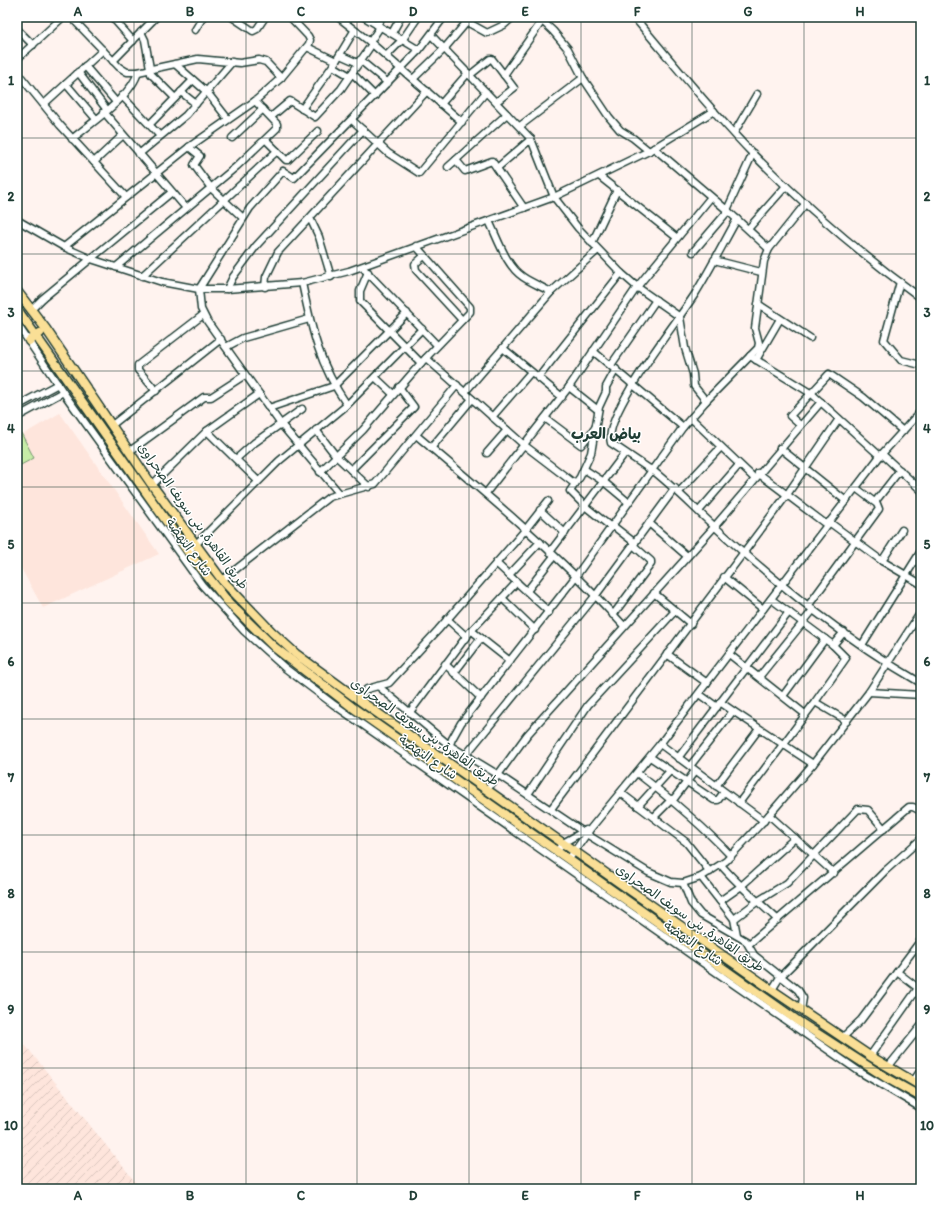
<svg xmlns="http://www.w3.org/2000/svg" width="938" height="1206" font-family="Itim,'Playpen Sans Arabic',sans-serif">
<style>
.built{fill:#fee5dc}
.industrial{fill:url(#industrial-furrows)}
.pitch{fill:#c6eca7;stroke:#72946e}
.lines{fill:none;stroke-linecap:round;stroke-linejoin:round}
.minor-casing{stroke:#1f3d34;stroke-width:9}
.major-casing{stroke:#1f3d34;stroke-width:11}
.minor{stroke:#fff;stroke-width:6}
.major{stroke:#fadf96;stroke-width:8}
.grid{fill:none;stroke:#1f3d34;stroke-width:1;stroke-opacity:0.55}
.labels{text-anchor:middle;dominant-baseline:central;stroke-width:3;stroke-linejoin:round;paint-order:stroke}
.street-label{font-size:13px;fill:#1f3d34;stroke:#fff}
.quarter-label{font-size:15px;font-weight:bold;fill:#1f3d34;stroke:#fff}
.neatline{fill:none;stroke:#1f3d34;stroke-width:1.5}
.grid-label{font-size:13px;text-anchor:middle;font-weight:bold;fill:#1f3d34}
</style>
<defs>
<pattern id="industrial-furrows" width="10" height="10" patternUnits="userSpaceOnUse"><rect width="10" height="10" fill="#fee5dc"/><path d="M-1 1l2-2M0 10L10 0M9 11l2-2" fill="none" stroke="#d9c5bd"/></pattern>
</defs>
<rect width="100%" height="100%" fill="#fff3ef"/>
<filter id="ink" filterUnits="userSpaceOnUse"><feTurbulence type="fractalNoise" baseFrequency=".025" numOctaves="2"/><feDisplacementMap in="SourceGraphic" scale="8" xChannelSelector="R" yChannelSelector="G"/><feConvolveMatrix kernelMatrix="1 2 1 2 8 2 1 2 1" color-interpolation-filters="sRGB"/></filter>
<g filter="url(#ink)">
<path class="built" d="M 60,413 L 159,554 L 43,608 L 17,561 L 17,438 Z"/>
<path class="industrial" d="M 17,1035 L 97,1134 L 141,1189 L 17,1189 Z"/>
<path class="pitch" d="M 17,429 L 19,429 L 34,458 L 17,467 Z"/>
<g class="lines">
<defs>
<g id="minor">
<path d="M 71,17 L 119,67 L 127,72 L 138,72 L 198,59 L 240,63 L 259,60 L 266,62 L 281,78"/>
<path d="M 112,17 L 133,41"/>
<path d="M 232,17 L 253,31 L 257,29 L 265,17"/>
<path d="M 338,17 L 370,42 L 462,122"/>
<path d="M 364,17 L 419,50"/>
<path d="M 458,17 L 487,33 L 504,25 L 513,17"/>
<path d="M 538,17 L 553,31 L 568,49 L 583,78 L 609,117 L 620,130 L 633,138 L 649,151"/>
<path d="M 634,17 C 673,63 711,111 753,154 C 805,206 862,255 921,298"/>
<path d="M 377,25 L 382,17"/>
<path d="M 17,29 L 33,45"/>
<path d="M 195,30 L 203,17"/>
<path d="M 141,32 L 145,40 L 151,74 L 175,98"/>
<path d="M 392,33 L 401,17"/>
<path d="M 431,35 L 531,139 L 554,197 L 578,228 L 621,273 L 637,287 L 680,317 L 685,348 L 693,374 L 694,386 L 706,401"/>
<path d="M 370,42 L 380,27"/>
<path d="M 307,47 L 336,61"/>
<path d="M 340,55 L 358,63"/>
<path d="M 386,56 L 403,39 L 418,17"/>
<path d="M 17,59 L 63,17"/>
<path d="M 360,60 L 388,83"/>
<path d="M 113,61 L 156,17"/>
<path d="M 175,64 L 207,92 L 228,119"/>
<path d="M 85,66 L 116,102"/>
<path d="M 333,66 L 350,76"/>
<path d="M 17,72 L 60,125 L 126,197"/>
<path d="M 78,72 L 107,110"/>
<path d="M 352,73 L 375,96"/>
<path d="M 470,75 L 490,59 L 492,59 L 514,88 L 496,102"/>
<path d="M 504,75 L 542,21"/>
<path d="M 413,79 L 444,49 L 466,23"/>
<path d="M 66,84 L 96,119"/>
<path d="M 181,92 L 196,104"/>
<path d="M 122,96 L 160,136"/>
<path d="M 44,104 L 103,50"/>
<path d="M 441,104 L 468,73"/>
<path d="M 302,109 L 336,61 L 354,31"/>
<path d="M 104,112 L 186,208"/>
<path d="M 271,117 L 290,101 L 315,117 L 341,89 L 372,44"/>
<path d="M 352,120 L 388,153 L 419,173 L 486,92"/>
<path d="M 150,124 L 193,80"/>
<path d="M 520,126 L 583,78"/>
<path d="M 734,133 L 757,94"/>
<path d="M 232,138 L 263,109"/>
<path d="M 72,139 C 91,123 132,96 138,72"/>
<path d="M 189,147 L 200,156 L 194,165 L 211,188 L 243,218"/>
<path d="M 654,148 L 728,211 L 769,249"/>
<path d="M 277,151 L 286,160 L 288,160 L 318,131"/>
<path d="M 139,154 L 186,115 L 232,62"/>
<path d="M 456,160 L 465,171 L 492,161 L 524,208"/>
<path d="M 94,162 L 123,135"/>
<path d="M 448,167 L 507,114"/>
<path d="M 497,168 L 531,139"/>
<path d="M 599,176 L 676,237"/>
<path d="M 727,210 L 753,153"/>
<path d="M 310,218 L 319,237 L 331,277"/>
<path d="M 17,220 L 64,247 L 91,259 L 162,282 L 199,289 L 227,289 L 302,283 L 349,271 L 554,197 L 649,151 L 714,111"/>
<path d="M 489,221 C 498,239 506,266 523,277 C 532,283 542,287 551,292"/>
<path d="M 748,229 L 786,186"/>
<path d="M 592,243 L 617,190"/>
<path d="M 64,247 L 189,147 L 255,101"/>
<path d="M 693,252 L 728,211"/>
<path d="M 424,256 L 415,264 L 416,270 L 462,320"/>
<path d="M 714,260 L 761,272"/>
<path d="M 116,267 L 237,166 L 277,128 L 277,124 L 255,101 L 281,78 L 309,44 L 310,40 L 308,36 L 290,17"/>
<path d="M 365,270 L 437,345"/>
<path d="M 368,272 L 360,291 L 360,301 L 421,363"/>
<path d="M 142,276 L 277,151 L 266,140"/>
<path d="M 900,282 L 884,340 L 901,360 L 921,365"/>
<path d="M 265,287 L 266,277 L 278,252 L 427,91"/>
<path d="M 227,289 L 233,277 L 256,246 L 363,130"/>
<path d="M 758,304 L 810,338"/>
<path d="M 31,310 L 42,299 L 172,192"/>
<path d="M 17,324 L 63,392 L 202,585 L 244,631 L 285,668 L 333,704 L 713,970 L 860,1072 L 921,1108"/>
<path d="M 226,347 L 243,338 L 309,319"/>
<path d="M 504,349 L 562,397"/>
<path d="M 593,351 L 683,427"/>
<path d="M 750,356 L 812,394 L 880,456"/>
<path d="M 426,358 L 524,445 L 575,484"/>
<path d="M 756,360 L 780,319"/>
<path d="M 611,365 L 656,300"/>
<path d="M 375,377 L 393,394"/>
<path d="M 538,378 L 621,273"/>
<path d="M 569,387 L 598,410"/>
<path d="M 156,391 L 138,370 L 138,365 L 203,315"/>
<path d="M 465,392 L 551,292 L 598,250"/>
<path d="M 347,405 L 422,329"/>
<path d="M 17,406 L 58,384"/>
<path d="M 269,408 L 334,386 L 407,313"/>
<path d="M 17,417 L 63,392"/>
<path d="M 492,417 L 531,372"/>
<path d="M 545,418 L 581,445 L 595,428"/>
<path d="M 691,418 L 754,478"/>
<path d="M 112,425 L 221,339"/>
<path d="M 800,425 L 790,416 L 829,374 L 863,397 L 903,431"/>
<path d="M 316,430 L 336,456 L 369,487"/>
<path d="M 207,431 L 258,481"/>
<path d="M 416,435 C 489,496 560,556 624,626"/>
<path d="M 431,448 L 472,399"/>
<path d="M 780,448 L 846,501"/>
<path d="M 130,451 L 204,397 L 211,397 L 245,375"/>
<path d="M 487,453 L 507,430"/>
<path d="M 882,454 L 921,490"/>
<path d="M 236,459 L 254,443 L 302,409"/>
<path d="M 584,469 L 604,482 L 628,502"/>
<path d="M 651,469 C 674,487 693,507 714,526 C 778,584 846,640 921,683"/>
<path d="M 351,470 L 414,407 L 399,387"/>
<path d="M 651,470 L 611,443 C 602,415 678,321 695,294 C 710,270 723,244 737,219"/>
<path d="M 320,472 L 363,430 L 421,363 L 470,312 L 470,307 L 416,246"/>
<path d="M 758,473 L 827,525"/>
<path d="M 152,485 L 207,431 L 259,394"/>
<path d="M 679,492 L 721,447"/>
<path d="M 339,493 L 280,423 L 207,321 L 201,309 L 199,289 L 250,208 L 283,171 L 294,178 L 419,50 L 444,17"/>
<path d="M 486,493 L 569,387 L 637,287 L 711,197"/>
<path d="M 875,502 L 900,470"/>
<path d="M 540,510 L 565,533"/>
<path d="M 699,511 L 739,465"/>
<path d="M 829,522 L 882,561 L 921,584"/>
<path d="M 649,523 L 687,556"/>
<path d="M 612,525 L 635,543"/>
<path d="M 611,527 L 586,507 L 570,491 L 580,477 L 591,453 L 599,407 L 606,392 L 606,387 L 616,369"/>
<path d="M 188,552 L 279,461 L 347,405 C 319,364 312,331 302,283"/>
<path d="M 550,552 L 625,453"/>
<path d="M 882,561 L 902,530"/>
<path d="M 496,563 L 549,612"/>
<path d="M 509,575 L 540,542"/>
<path d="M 724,577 L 763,609"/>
<path d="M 222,580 L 329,497 L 375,484 L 457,385"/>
<path d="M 527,591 L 554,556"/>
<path d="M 654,593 L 691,624"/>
<path d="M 502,598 L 535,630"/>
<path d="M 808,606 L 879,509 L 877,504 L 856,488"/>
<path d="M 613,615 L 651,564 L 651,561 L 633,545"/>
<path d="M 447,619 L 467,637"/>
<path d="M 472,631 L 510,661"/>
<path d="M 833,645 L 844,632"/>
<path d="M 862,645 L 921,551"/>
<path d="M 667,654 L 707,683"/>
<path d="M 729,654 L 805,714"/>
<path d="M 445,664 L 481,698"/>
<path d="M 454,673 L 481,638"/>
<path d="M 759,677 L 813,610"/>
<path d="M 378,686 L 449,745 L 497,774 L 588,835 L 648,872 L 671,882 L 683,883 L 701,877 L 726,861 L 769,815 L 813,764 L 869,692 L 921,612"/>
<path d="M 869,692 L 921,695"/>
<path d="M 699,694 L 717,707"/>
<path d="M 783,696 L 825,639"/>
<path d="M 358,699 L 367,689 L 389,683 L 438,630 L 526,529 L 548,501"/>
<path d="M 815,702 L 847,721"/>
<path d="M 733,711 L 813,764"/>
<path d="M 410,712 L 469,633 L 517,582"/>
<path d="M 660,744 L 764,821"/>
<path d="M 465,756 L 596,595 L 675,488"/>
<path d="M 650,757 L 714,800 L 718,800 L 724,792"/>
<path d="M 678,758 L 789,612"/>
<path d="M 444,760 L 452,739 L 461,723 L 576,576 L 683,427 L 706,401 L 758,348 L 759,343 L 755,328 L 764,261 L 769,249 L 806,203"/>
<path d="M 690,766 L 733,711 L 720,702"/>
<path d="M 637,773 C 671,799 702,825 731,856"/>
<path d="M 716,786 L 759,729"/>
<path d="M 487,790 L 527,735 L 715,526 L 821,402"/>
<path d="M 621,793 L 686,842 L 710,872"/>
<path d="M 528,794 L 588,705 L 675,611"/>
<path d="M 673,800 L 695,771"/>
<path d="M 739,803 L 815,702 L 846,658 L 833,645 L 771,599"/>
<path d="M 638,806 L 670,771"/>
<path d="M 551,809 L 786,496 L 839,419"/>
<path d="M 769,815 L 834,873"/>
<path d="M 654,817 L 672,799"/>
<path d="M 557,851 L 563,843 L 586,830"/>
<path d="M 569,859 L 591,828 L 660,744 L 880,456 L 921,411"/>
<path d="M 721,865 C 739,886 758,901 778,920"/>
<path d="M 701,877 L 734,919 L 737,935"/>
<path d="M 683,883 L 691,903 L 701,915 L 746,941 L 754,955 L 798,990 L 803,998 L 801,1010"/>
<path d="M 720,901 L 740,887 L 795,838"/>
<path d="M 734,919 L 758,901 L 787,883 L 858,809 L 868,810 L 884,829"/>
<path d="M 749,944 L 909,807 L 913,807 L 921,811"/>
<path d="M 897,972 L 918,988"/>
<path d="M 772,990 L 780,977 L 790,967 L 885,871 L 921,839"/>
<path d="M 842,1038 L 861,1020 L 921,940"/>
<path d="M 870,1056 L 921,984"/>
<path d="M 888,1067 L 921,1026"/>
<path d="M 913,1082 L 921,1070"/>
</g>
<g id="major">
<path d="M 17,291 L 46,329 L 152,485 L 222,580 L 272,632 L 296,654 L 366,705 L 772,990 L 870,1056 L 921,1086"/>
<path d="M 17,309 L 188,552 L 229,603 L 274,647 L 352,707 L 798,1021 L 885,1077 L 921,1097"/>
<path d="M 29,341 L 40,333"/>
</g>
</defs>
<use href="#minor" class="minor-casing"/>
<use href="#major" class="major-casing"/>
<use href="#minor" class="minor"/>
<use href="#major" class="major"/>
</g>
</g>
<path class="grid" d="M 134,17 L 134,1189M 246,17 L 246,1189M 357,17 L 357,1189M 469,17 L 469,1189M 581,17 L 581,1189M 692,17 L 692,1189M 804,17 L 804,1189M 17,138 L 921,138M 17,254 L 921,254M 17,371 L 921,371M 17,487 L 921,487M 17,603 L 921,603M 17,719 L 921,719M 17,835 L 921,835M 17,952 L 921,952M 17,1068 L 921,1068"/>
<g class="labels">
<g class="street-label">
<text transform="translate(193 516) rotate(54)">طريق القاهرة, بنى سويف الصحراوى</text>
<text transform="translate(189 547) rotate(54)">شارع النهضة</text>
<text transform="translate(425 732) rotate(35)">طريق القاهرة, بنى سويف الصحراوى</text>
<text transform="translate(428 757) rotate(35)">شارع النهضة</text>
<text transform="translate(690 918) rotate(35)">طريق القاهرة, بنى سويف الصحراوى</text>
<text transform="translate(693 943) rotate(35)">شارع النهضة</text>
</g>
<g class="quarter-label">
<text x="606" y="434">بياض العرب</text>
</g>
</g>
<rect width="938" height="1206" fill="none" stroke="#fff" stroke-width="44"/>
<rect x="22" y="22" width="894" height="1162" class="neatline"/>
<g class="grid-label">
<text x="78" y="16">A</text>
<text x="190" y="16">B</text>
<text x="301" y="16">C</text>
<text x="413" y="16">D</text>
<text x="525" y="16">E</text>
<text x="637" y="16">F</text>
<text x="748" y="16">G</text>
<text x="860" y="16">H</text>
<text x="11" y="85">1</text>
<text x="927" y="85">1</text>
<text x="11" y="201">2</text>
<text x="927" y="201">2</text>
<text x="11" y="317">3</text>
<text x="927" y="317">3</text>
<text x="11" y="433">4</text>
<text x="927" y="433">4</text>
<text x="11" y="549">5</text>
<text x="927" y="549">5</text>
<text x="11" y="666">6</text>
<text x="927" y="666">6</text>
<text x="11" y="782">7</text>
<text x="927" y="782">7</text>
<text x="11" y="898">8</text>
<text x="927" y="898">8</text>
<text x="11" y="1014">9</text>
<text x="927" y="1014">9</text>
<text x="11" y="1130">10</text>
<text x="927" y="1130">10</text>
<text x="78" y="1200">A</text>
<text x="190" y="1200">B</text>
<text x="301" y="1200">C</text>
<text x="413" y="1200">D</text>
<text x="525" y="1200">E</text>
<text x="637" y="1200">F</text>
<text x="748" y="1200">G</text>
<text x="860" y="1200">H</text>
</g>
</svg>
